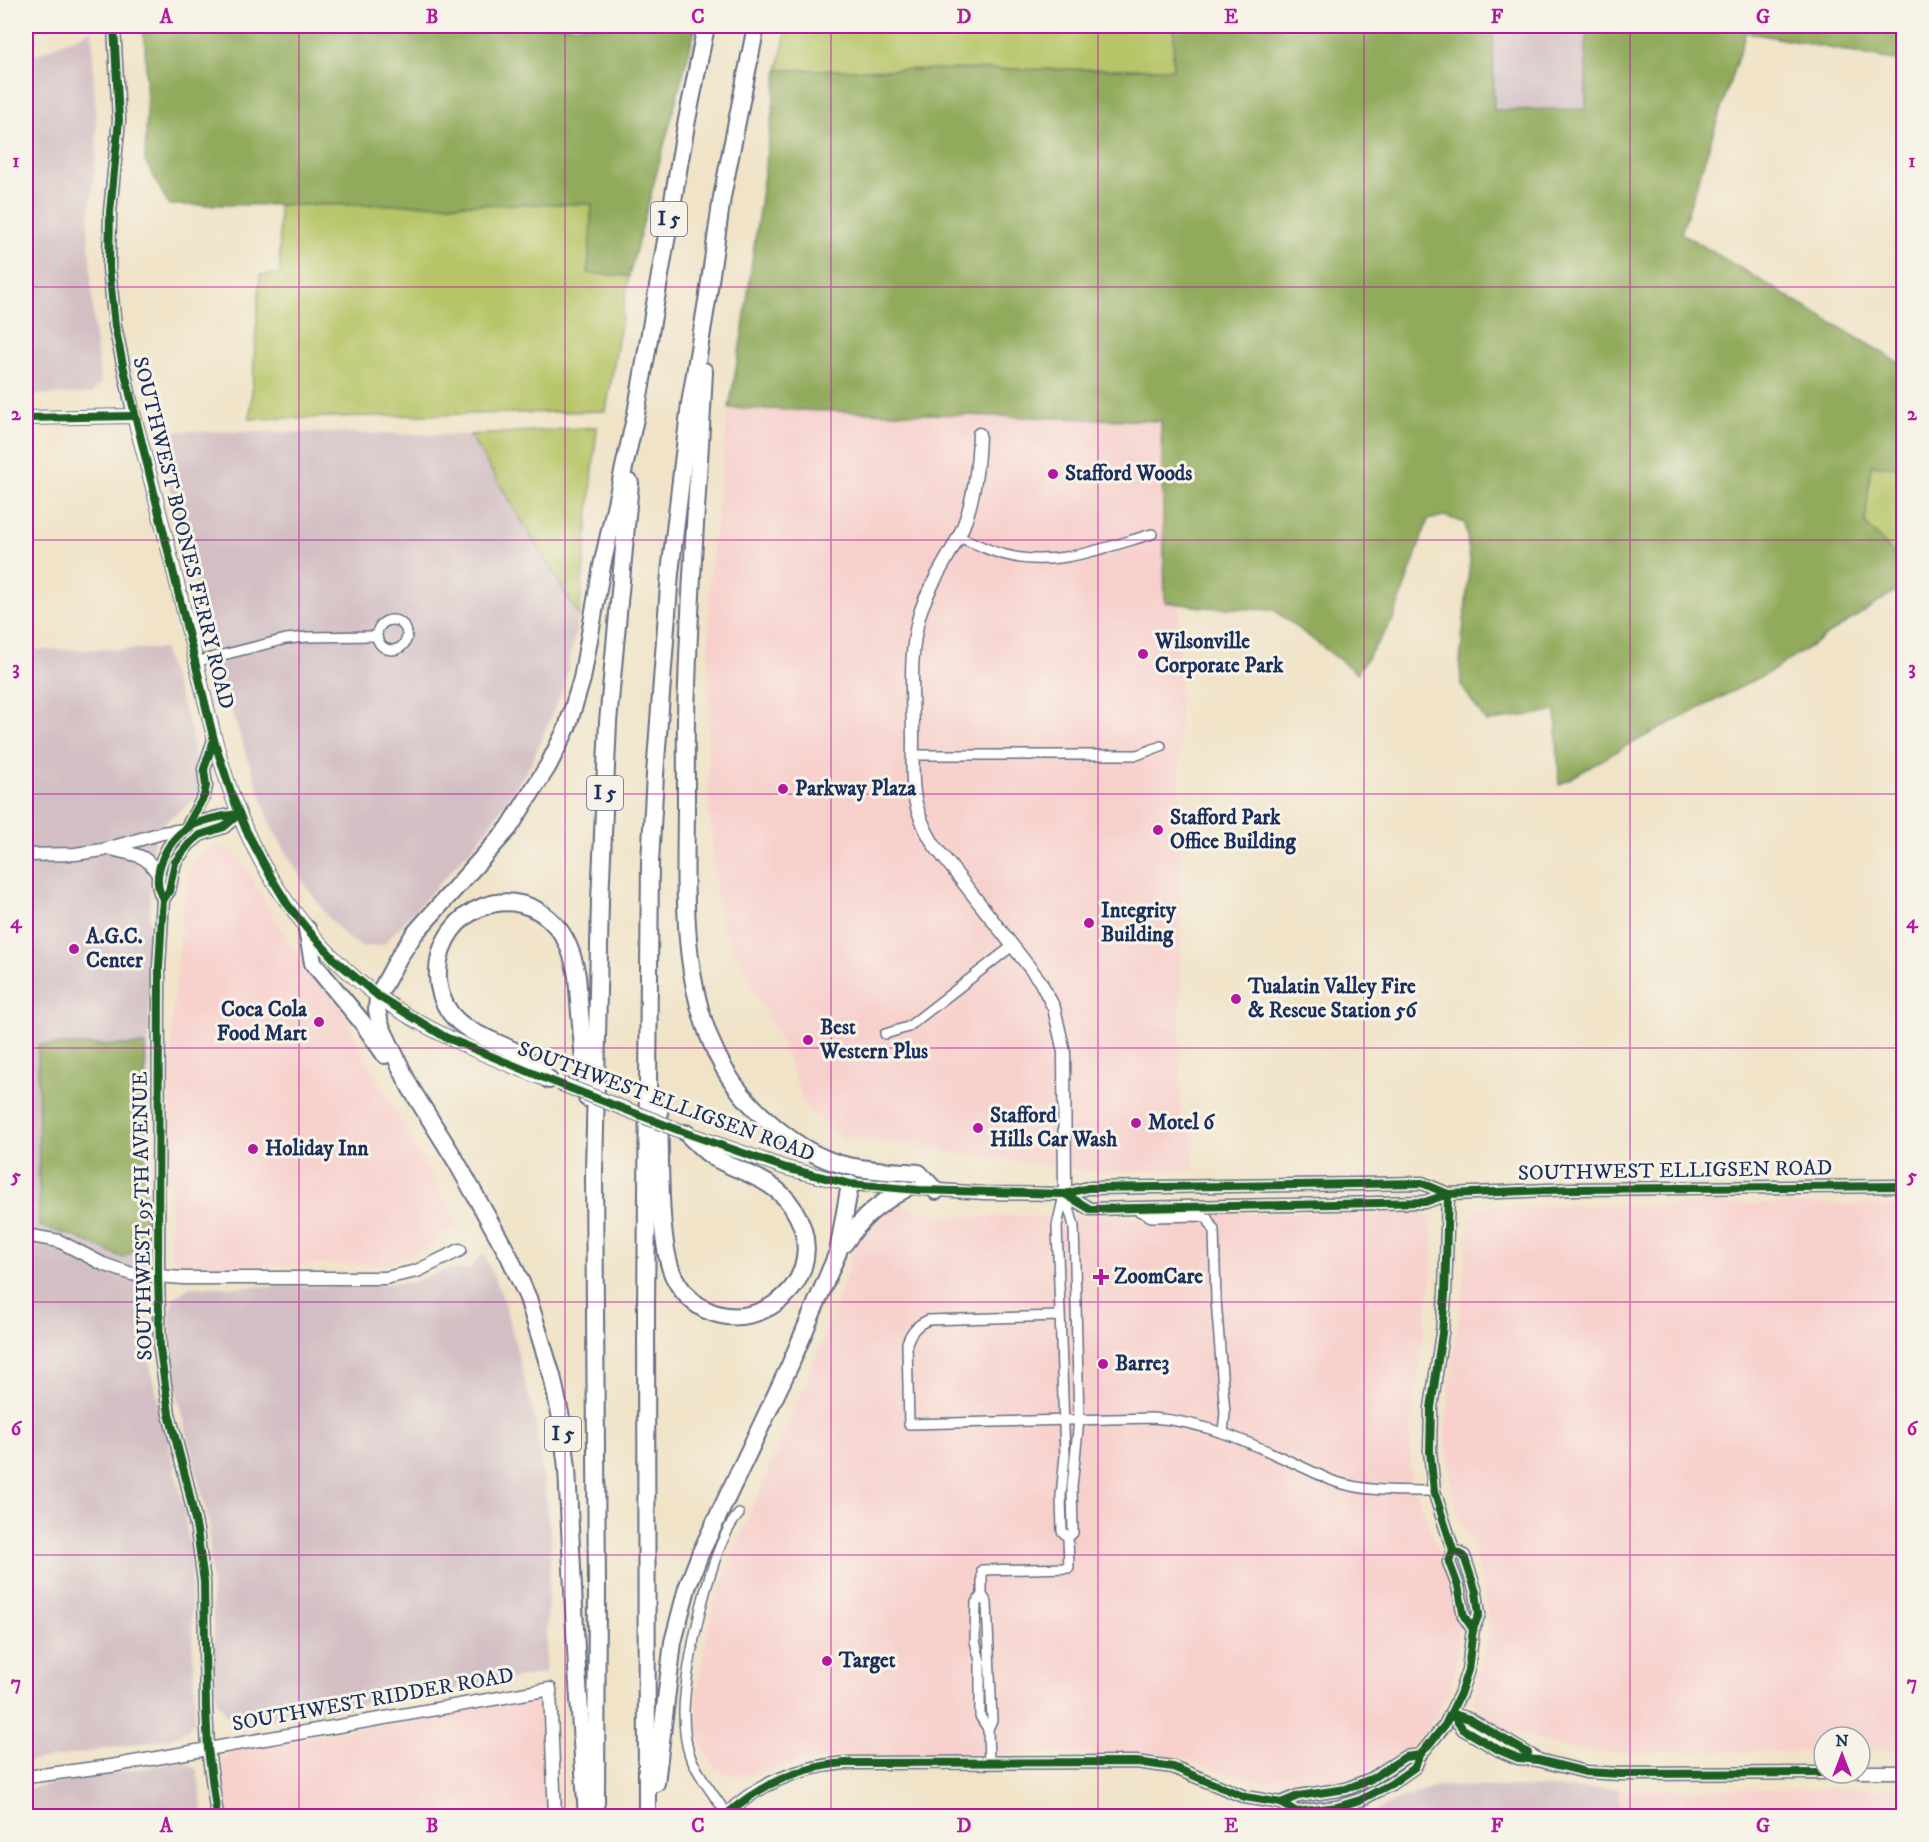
<svg xmlns="http://www.w3.org/2000/svg" width="1929" height="1842" font-family="'IM FELL DW Pica',serif">
<style>
.built{fill:#f7d0cc}
.industrial{fill:#d2bec3}
.green{fill:#b7c567;stroke:#697a62;stroke-width:1.5}
.forest{fill:#91aa5c;stroke:#566c5d;stroke-width:1.5}
.lines{fill:none;stroke-linecap:round;stroke-linejoin:round}
.street-casing{stroke:#666e83;stroke-width:12}
.secondary-casing{stroke:#666e83;stroke-width:15}
.primary-casing{stroke:#666e83;stroke-width:16}
.highway-casing{stroke:#666e83;stroke-width:20}
.street{stroke:#fff;stroke-width:9}
.secondary{stroke:#fff;stroke-width:12}
.primary{stroke:#fff;stroke-width:14}
.highway{stroke:#fff;stroke-width:16}
.primary-bridge-casing{stroke:#666e83;stroke-width:16;stroke-linecap:butt}
.primary-bridge{stroke:#fff;stroke-width:14}
.cycleway-casing{stroke:#f7f3e8;stroke-width:11}
.cycleway{stroke:#1b5e20;stroke-width:8}
.grid{fill:none;stroke:#b5179e;stroke-width:1.5;stroke-opacity:0.55}
.poi-dot{fill:#b5179e;stroke:#f7f3e8;stroke-width:2}
.labels{text-anchor:middle;dominant-baseline:central;stroke-width:6;stroke-linejoin:round;paint-order:stroke}
.shield{fill:#f7f3e8;stroke:#5d6a87;stroke-width:1.5}
.shield-label{font-size:20px;font-weight:bold;fill:#1b2f5e}
.poi-label{font-size:21px;font-weight:bold;fill:#1b2f5e;stroke:#f7f3e8;text-anchor:start}
.street-label{font-size:21px;fill:#1b2f5e;stroke:#f7f3e8}
.neatline{fill:none;stroke:#b5179e;stroke-width:2}
.grid-label{font-size:20px;text-anchor:middle;font-weight:bold;fill:#b5179e}
</style>
<rect width="100%" height="100%" fill="#f7f3e8"/>
<filter id="ink" filterUnits="userSpaceOnUse"><feTurbulence type="fractalNoise" baseFrequency=".0167" numOctaves="2"/><feDisplacementMap in="SourceGraphic" scale="12" xChannelSelector="R" yChannelSelector="G"/><feConvolveMatrix kernelMatrix="1 2 1 2 8 2 1 2 1" color-interpolation-filters="sRGB"/></filter>
<filter id="wash" filterUnits="userSpaceOnUse"><feTurbulence type="fractalNoise" baseFrequency=".008" numOctaves="4" result="noise"/><feDisplacementMap in="SourceGraphic" scale="24" xChannelSelector="R" yChannelSelector="G"/><feGaussianBlur stdDeviation="1.35" result="paint"/><feColorMatrix in="noise" values="0 0 0 0 0 0 0 0 0 0 0 0 0 0 0 0 0 1.4 0 .05"/><feComposite in="paint" operator="in"/></filter>
<g filter="url(#wash)">
<rect width="100%" height="100%" fill="#f0e3c8"/>
<g class="built">
<path d="M 1179,404 L 1181,1124 L 1194,1125 L 1194,1170 L 1094,1172 L 870,1141 L 840,1136 L 806,1108 L 781,1041 L 719,922 L 708,801 L 709,585 L 729,408 Z"/>
<path d="M 218,846 L 233,851 L 244,862 L 259,893 L 290,944 L 339,1002 L 358,1044 L 459,1225 L 443,1233 L 429,1247 L 388,1264 L 193,1266 L 176,1263 L 170,1251 L 172,1051 L 173,1006 L 184,899 L 188,874 L 195,861 L 207,851 Z"/>
<path d="M 1762,1204 L 1903,1205 L 1903,1750 L 1860,1750 L 1860,1737 L 1824,1737 L 1824,1751 L 1583,1753 L 1495,1728 L 1473,1701 L 1490,1627 L 1476,1557 L 1456,1508 L 1445,1442 L 1452,1361 L 1464,1283 L 1468,1218 L 1483,1206 Z"/>
<path d="M 900,1206 L 958,1217 L 1121,1216 L 1144,1220 L 1200,1220 L 1211,1213 L 1417,1212 L 1425,1215 L 1431,1223 L 1433,1235 L 1432,1273 L 1411,1429 L 1410,1472 L 1438,1553 L 1451,1581 L 1457,1608 L 1459,1647 L 1451,1689 L 1434,1720 L 1407,1750 L 1367,1776 L 1337,1785 L 1298,1790 L 1226,1774 L 1180,1757 L 1157,1753 L 845,1755 L 799,1762 L 750,1775 L 733,1776 L 716,1768 L 705,1753 L 697,1733 L 697,1691 L 713,1604 L 831,1319 L 847,1271 L 853,1243 L 880,1210 Z"/>
<path d="M 535,1697 L 543,1704 L 547,1816 L 229,1816 L 222,1763 L 231,1751 Z"/>
<path d="M 1619,1789 L 1901,1789 L 1902,1816 L 1619,1816 Z"/>
</g>
<g class="industrial">
<path d="M 1493,26 L 1586,26 L 1586,110 L 1494,110 Z"/>
<path d="M 92,30 L 97,151 L 88,226 L 94,329 L 101,384 L 92,394 L 26,395 L 26,59 Z"/>
<path d="M 175,431 L 470,435 L 579,616 L 564,686 L 530,766 L 480,839 L 383,945 L 363,947 L 347,938 L 328,917 L 306,886 L 272,828 L 222,684 L 160,444 L 163,433 Z"/>
<path d="M 163,649 L 190,727 L 199,788 L 195,798 L 189,805 L 171,817 L 161,825 L 153,845 L 150,879 L 147,1249 L 144,1302 L 150,1366 L 183,1503 L 190,1549 L 195,1720 L 188,1729 L 172,1738 L 26,1762 L 26,650 Z"/>
<path d="M 484,1253 L 504,1301 L 535,1419 L 551,1538 L 545,1673 L 242,1725 L 231,1722 L 216,1699 L 209,1524 L 175,1383 L 170,1318 L 173,1298 L 191,1287 L 344,1286 L 414,1282 L 446,1270 L 470,1269 Z"/>
<path d="M 177,1762 L 187,1763 L 197,1770 L 204,1816 L 26,1816 L 26,1789 Z"/>
<path d="M 1436,1786 L 1619,1789 L 1619,1816 L 1365,1816 L 1398,1800 Z"/>
</g>
<g class="green">
<path d="M 787,26 L 1174,26 L 1173,69 L 778,70 Z"/>
<path d="M 592,204 L 588,273 L 629,276 L 606,411 L 250,419 L 260,275 L 280,274 L 279,205 Z"/>
<path d="M 597,427 L 579,616 L 470,435 Z"/>
<path d="M 1871,465 L 1903,467 L 1903,564 L 1865,523 Z"/>
</g>
<g class="forest">
<path d="M 140,26 L 696,26 L 629,276 L 588,273 L 592,204 L 169,205 L 145,161 L 147,108 L 145,43 Z"/>
<path d="M 1174,26 L 1493,26 L 1494,110 L 1586,109 L 1586,26 L 1903,26 L 1903,62 L 1746,32 L 1681,233 L 1903,365 L 1903,467 L 1871,465 L 1865,523 L 1903,564 L 1903,586 L 1772,671 L 1626,746 L 1559,785 L 1556,711 L 1486,722 L 1461,685 L 1460,663 L 1470,560 L 1465,523 L 1444,516 L 1428,520 L 1393,620 L 1357,673 L 1274,610 L 1203,607 L 1165,602 L 1161,421 L 729,408 L 743,329 L 778,70 L 1173,69 Z"/>
<path d="M 38,1045 L 145,1045 L 145,1242 L 123,1258 L 76,1237 L 39,1226 Z"/>
</g>
</g>
<g filter="url(#ink)">
<g class="lines">
<defs>
<g id="street">
<path d="M 958,537 C 973,542 987,550 1002,554 C 1053,569 1103,548 1152,534"/>
<circle cx="392" cy="635" r="15"/>
<path d="M 195,662 L 286,639 L 308,637 L 376,636"/>
<path d="M 913,755 L 1137,755 L 1161,746"/>
<path d="M 885,1034 L 908,1027 L 1011,947"/>
<path d="M 1064,1195 L 1057,1226 L 1065,1456 L 1061,1496 L 1062,1531 L 1068,1537"/>
<path d="M 1135,1209 L 1151,1217 L 1200,1216 L 1207,1218 L 1214,1230 L 1216,1300 L 1225,1413 L 1223,1432"/>
<path d="M 1059,1316 L 928,1320 C 917,1325 911,1331 907,1343 L 909,1424 L 1152,1418 C 1217,1422 1274,1455 1333,1481 C 1366,1492 1399,1491 1434,1491"/>
<path d="M 982,1595 L 976,1603 L 975,1641 L 980,1661 L 980,1716 L 988,1729"/>
<path d="M 989,1763 L 988,1729 L 992,1720 L 988,1627 L 987,1603 L 982,1595 L 982,1570 L 1069,1568 L 1068,1537 L 1073,1533 L 1072,1487 L 1079,1420 L 1076,1305 L 1074,1226 L 1065,1194"/>
<path d="M 727,1814 C 714,1796 699,1776 690,1756 C 685,1742 684,1725 684,1711 C 685,1668 710,1544 739,1514"/>
</g>
<g id="secondary">
<path d="M 114,26 L 119,120 L 110,212 L 109,268 L 115,326 L 134,416"/>
<path d="M 979,434 C 978,468 974,505 959,536 C 946,562 929,585 920,613 C 908,654 913,698 913,740 C 913,760 911,780 915,799 C 918,816 925,830 934,845 L 1040,981 L 1054,1008 L 1064,1052 L 1065,1194"/>
<path d="M 186,829 L 204,796 L 206,786 L 204,769 L 214,740"/>
<path d="M 111,849 C 137,856 145,852 159,876"/>
<path d="M 26,855 L 75,854 L 103,850 L 162,833 L 185,830"/>
<path d="M 163,899 C 149,875 167,840 189,827 C 204,819 222,816 239,814"/>
<path d="M 850,1184 L 984,1193 L 1065,1194 L 1088,1188 L 1422,1183 L 1448,1194"/>
<path d="M 1065,1194 L 1090,1209 L 1425,1202 L 1448,1194 L 1574,1189 L 1904,1186"/>
<path d="M 1448,1194 L 1445,1295 L 1442,1333 L 1431,1408 L 1430,1451 L 1434,1491 L 1453,1550 L 1449,1562 L 1458,1586 L 1464,1616 L 1473,1629"/>
<path d="M 26,1235 L 59,1241 L 103,1264 L 132,1274 L 183,1278 L 385,1278 L 417,1271 L 460,1250"/>
<path d="M 1451,1713 L 1463,1729 L 1499,1750 L 1518,1758 L 1538,1760 L 1586,1772 L 1620,1774 L 1824,1773"/>
<path d="M 1451,1713 L 1469,1719 L 1537,1759"/>
<path d="M 1860,1772 L 1904,1772"/>
<path d="M 26,1777 L 111,1766 L 550,1689 L 555,1816"/>
<path d="M 1281,1803 L 1298,1796 L 1346,1789 L 1371,1779 L 1405,1757 L 1420,1755"/>
<path d="M 217,1816 L 208,1749 L 206,1708 L 204,1582 L 197,1530 L 187,1483 L 169,1414 L 160,1349 L 158,1276 L 159,967 L 163,899 L 169,891 L 175,862 L 189,844 L 200,835 L 224,827 L 239,814"/>
<path d="M 725,1816 C 756,1784 800,1767 845,1763 L 1136,1762 L 1173,1767 L 1245,1797 L 1281,1803 L 1297,1812 L 1337,1807 L 1360,1800 L 1391,1784 L 1415,1767 L 1420,1755 L 1445,1725 L 1460,1694 L 1468,1670 L 1473,1629 L 1479,1614 L 1476,1592 L 1464,1556 L 1453,1550"/>
</g>
<g id="primary">
<path d="M 26,418 L 134,416 C 154,489 172,563 190,636 C 204,695 216,755 238,811 C 264,881 319,953 379,997 C 430,1033 487,1056 545,1079"/>
<path d="M 689,1134 L 786,1168 L 850,1184"/>
</g>
<g id="highway">
<path d="M 704,371 C 699,476 690,581 687,686 C 685,723 686,761 686,799 C 686,889 678,989 725,1070 C 747,1108 797,1152 840,1164 C 865,1171 893,1171 919,1173 L 936,1191"/>
<path d="M 307,929 L 313,963 L 362,1022 L 385,1055"/>
<path d="M 549,1080 C 539,1071 529,1060 518,1053 C 496,1040 468,1035 451,1014 C 442,1002 437,986 438,971 C 440,908 515,878 556,926 C 568,939 574,960 577,976 L 587,1098"/>
<path d="M 659,1109 C 661,1150 657,1242 674,1277 C 719,1363 846,1293 793,1208 C 775,1179 741,1173 713,1157 C 703,1151 695,1141 686,1133"/>
<path d="M 844,1244 C 863,1216 876,1206 905,1189"/>
<path d="M 656,1783 L 673,1642 L 687,1588 L 700,1554 L 790,1365 L 838,1252 L 850,1184"/>
<path d="M 596,1803 L 597,1586 L 594,1173 L 600,901 L 608,722 L 630,483"/>
<path d="M 587,1816 L 577,1669 L 567,1468 L 561,1418 L 552,1376 L 528,1298 L 509,1256 L 456,1161 L 410,1087 L 380,1024 L 377,1010 L 378,996 L 399,957 L 415,933 L 509,828 L 548,766 L 567,728 L 582,679 L 602,566 L 636,414 L 686,125 L 706,26"/>
<path d="M 647,1816 L 646,1309 L 650,862 L 655,775 L 670,573 L 690,404 L 708,295 L 722,197 L 756,26"/>
</g>
</defs>
<use href="#street" class="street-casing"/>
<use href="#secondary" class="secondary-casing"/>
<use href="#primary" class="primary-casing"/>
<use href="#highway" class="highway-casing"/>
<use href="#street" class="street"/>
<use href="#secondary" class="secondary"/>
<use href="#primary" class="primary"/>
<use href="#highway" class="highway"/>
<defs>
<path id="primary-bridge" d="M 559,1083 L 686,1133"/>
</defs>
<use href="#primary-bridge" class="primary-bridge-casing"/>
<use href="#primary-bridge" class="primary-bridge"/>
<defs>
<g id="cycleway">
<path d="M 114,26 L 119,120 L 110,212 L 109,268 L 115,326 L 123,365 L 214,740 L 233,798 L 246,830 L 271,877 L 288,905 L 307,929 L 335,960 L 378,996 L 445,1037 L 549,1080 L 686,1133 L 786,1168 L 850,1184 L 919,1190 L 1065,1194 L 1088,1188 L 1422,1183 L 1448,1194"/>
<path d="M 26,418 L 134,416"/>
<path d="M 185,830 L 204,796 L 206,786 L 204,769 L 214,740"/>
<path d="M 163,899 C 149,875 167,840 189,827 C 204,819 222,816 239,814"/>
<path d="M 1065,1194 L 1090,1209 L 1425,1202 L 1448,1194 L 1574,1189 L 1904,1186"/>
<path d="M 1448,1194 L 1445,1295 L 1442,1333 L 1431,1408 L 1430,1451 L 1434,1491 L 1453,1550 L 1449,1562 L 1458,1586 L 1464,1616 L 1473,1629"/>
<path d="M 1451,1713 L 1463,1729 L 1499,1750 L 1518,1758 L 1538,1760 L 1586,1772 L 1620,1774 L 1824,1773"/>
<path d="M 1451,1713 L 1469,1719 L 1528,1753"/>
<path d="M 1281,1803 L 1298,1796 L 1346,1789 L 1371,1779 L 1405,1757 L 1420,1755"/>
<path d="M 727,1814 C 761,1784 800,1767 845,1763 L 1136,1762 L 1173,1767 L 1245,1797 L 1281,1803 L 1297,1812 L 1337,1807 L 1360,1800 L 1391,1784 L 1415,1767 L 1420,1755 L 1445,1725 L 1460,1694 L 1468,1670 L 1473,1629 L 1479,1614 L 1476,1592 L 1464,1556 L 1453,1550"/>
<path d="M 217,1816 L 208,1749 L 206,1708 L 204,1582 L 197,1530 L 187,1483 L 169,1414 L 160,1349 L 158,1276 L 159,967 L 163,899 L 169,891 L 175,862 L 189,844 L 200,835 L 224,827 L 239,814"/>
</g>
</defs>
<use href="#cycleway" class="cycleway-casing"/>
<use href="#cycleway" class="cycleway"/>
</g>
</g>
<path class="grid" d="M 299,26 L 299,1816M 565,26 L 565,1816M 831,26 L 831,1816M 1098,26 L 1098,1816M 1364,26 L 1364,1816M 1630,26 L 1630,1816M 26,287 L 1904,287M 26,540 L 1904,540M 26,794 L 1904,794M 26,1048 L 1904,1048M 26,1302 L 1904,1302M 26,1555 L 1904,1555"/>
<g class="poi-dot">
<circle cx="1053" cy="474" r="6"/>
<circle cx="1143" cy="654" r="6"/>
<circle cx="783" cy="789" r="6"/>
<circle cx="1158" cy="830" r="6"/>
<circle cx="1089" cy="923" r="6"/>
<circle cx="74" cy="949" r="6"/>
<circle cx="1236" cy="999" r="6"/>
<circle cx="319" cy="1022" r="6"/>
<circle cx="808" cy="1040" r="6"/>
<circle cx="1136" cy="1123" r="6"/>
<circle cx="978" cy="1128" r="6"/>
<circle cx="253" cy="1149" r="6"/>
<path d="M1098 1268h6v6h6v6h-6v6h-6v-6h-6v-6h6z"/>
<circle cx="1103" cy="1364" r="6"/>
<circle cx="827" cy="1661" r="6"/>
</g>
<g class="labels">
<g class="shield">
<rect x="651" y="202" width="36" height="34" rx="4.5"/>
<rect x="587" y="776" width="36" height="34" rx="4.5"/>
<rect x="545" y="1417" width="36" height="34" rx="4.5"/>
</g>
<g class="shield-label">
<text x="669" y="219">I 5</text>
<text x="605" y="793">I 5</text>
<text x="563" y="1434">I 5</text>
</g>
<g class="poi-label">
<text x="1065" y="474">Stafford Woods</text>
<text x="1155" y="642">Wilsonville<tspan x="1155" dy="24">Corporate Park</tspan></text>
<text x="795" y="789">Parkway Plaza</text>
<text x="1170" y="818">Stafford Park<tspan x="1170" dy="24">Office Building</tspan></text>
<text x="1101" y="911">Integrity<tspan x="1101" dy="24">Building</tspan></text>
<text x="86" y="937">A.G.C.<tspan x="86" dy="24">Center</tspan></text>
<text x="1248" y="987">Tualatin Valley Fire<tspan x="1248" dy="24">&amp; Rescue Station 56</tspan></text>
<text x="307" y="1010" text-anchor="end">Coca Cola<tspan x="307" dy="24">Food Mart</tspan></text>
<text x="820" y="1028">Best<tspan x="820" dy="24">Western Plus</tspan></text>
<text x="990" y="1116">Stafford<tspan x="990" dy="24">Hills Car Wash</tspan></text>
<text x="1148" y="1123">Motel 6</text>
<text x="265" y="1149">Holiday Inn</text>
<text x="1114" y="1277">ZoomCare</text>
<text x="1115" y="1364">Barre3</text>
<text x="839" y="1661">Target</text>
</g>
<g class="street-label">
<text transform="translate(183 533) rotate(76)">SOUTHWEST BOONES FERRY ROAD</text>
<text transform="translate(666 1102) rotate(20)">SOUTHWEST ELLIGSEN ROAD</text>
<text transform="translate(1675 1171) rotate(-1)">SOUTHWEST ELLIGSEN ROAD</text>
<text transform="translate(143 1216) rotate(-91)">SOUTHWEST 95TH AVENUE</text>
<text transform="translate(373 1700) rotate(-10)">SOUTHWEST RIDDER ROAD</text>
</g>
</g>
<rect width="1929" height="1842" fill="none" stroke="#f7f3e8" stroke-width="66"/>
<g transform="translate(1842 1755)"><circle r="28" fill="#f7f3e8" stroke="#9fa5b1" stroke-width="1.5"/>
<path d="M0-4.5L10 22L0 15L-10 22Z" fill="#b5179e"/>
<text y="-9" font-size="16" font-weight="bold" text-anchor="middle" fill="#1b2f5e">N</text>
</g>
<rect x="33" y="33" width="1863" height="1776" class="neatline"/>
<g class="grid-label">
<text x="166" y="23">A</text>
<text x="432" y="23">B</text>
<text x="698" y="23">C</text>
<text x="964" y="23">D</text>
<text x="1231" y="23">E</text>
<text x="1497" y="23">F</text>
<text x="1763" y="23">G</text>
<text x="16" y="167">1</text>
<text x="1912" y="167">1</text>
<text x="16" y="420">2</text>
<text x="1912" y="420">2</text>
<text x="16" y="674">3</text>
<text x="1912" y="674">3</text>
<text x="16" y="928">4</text>
<text x="1912" y="928">4</text>
<text x="16" y="1182">5</text>
<text x="1912" y="1182">5</text>
<text x="16" y="1435">6</text>
<text x="1912" y="1435">6</text>
<text x="16" y="1689">7</text>
<text x="1912" y="1689">7</text>
<text x="166" y="1832">A</text>
<text x="432" y="1832">B</text>
<text x="698" y="1832">C</text>
<text x="964" y="1832">D</text>
<text x="1231" y="1832">E</text>
<text x="1497" y="1832">F</text>
<text x="1763" y="1832">G</text>
</g>
</svg>
